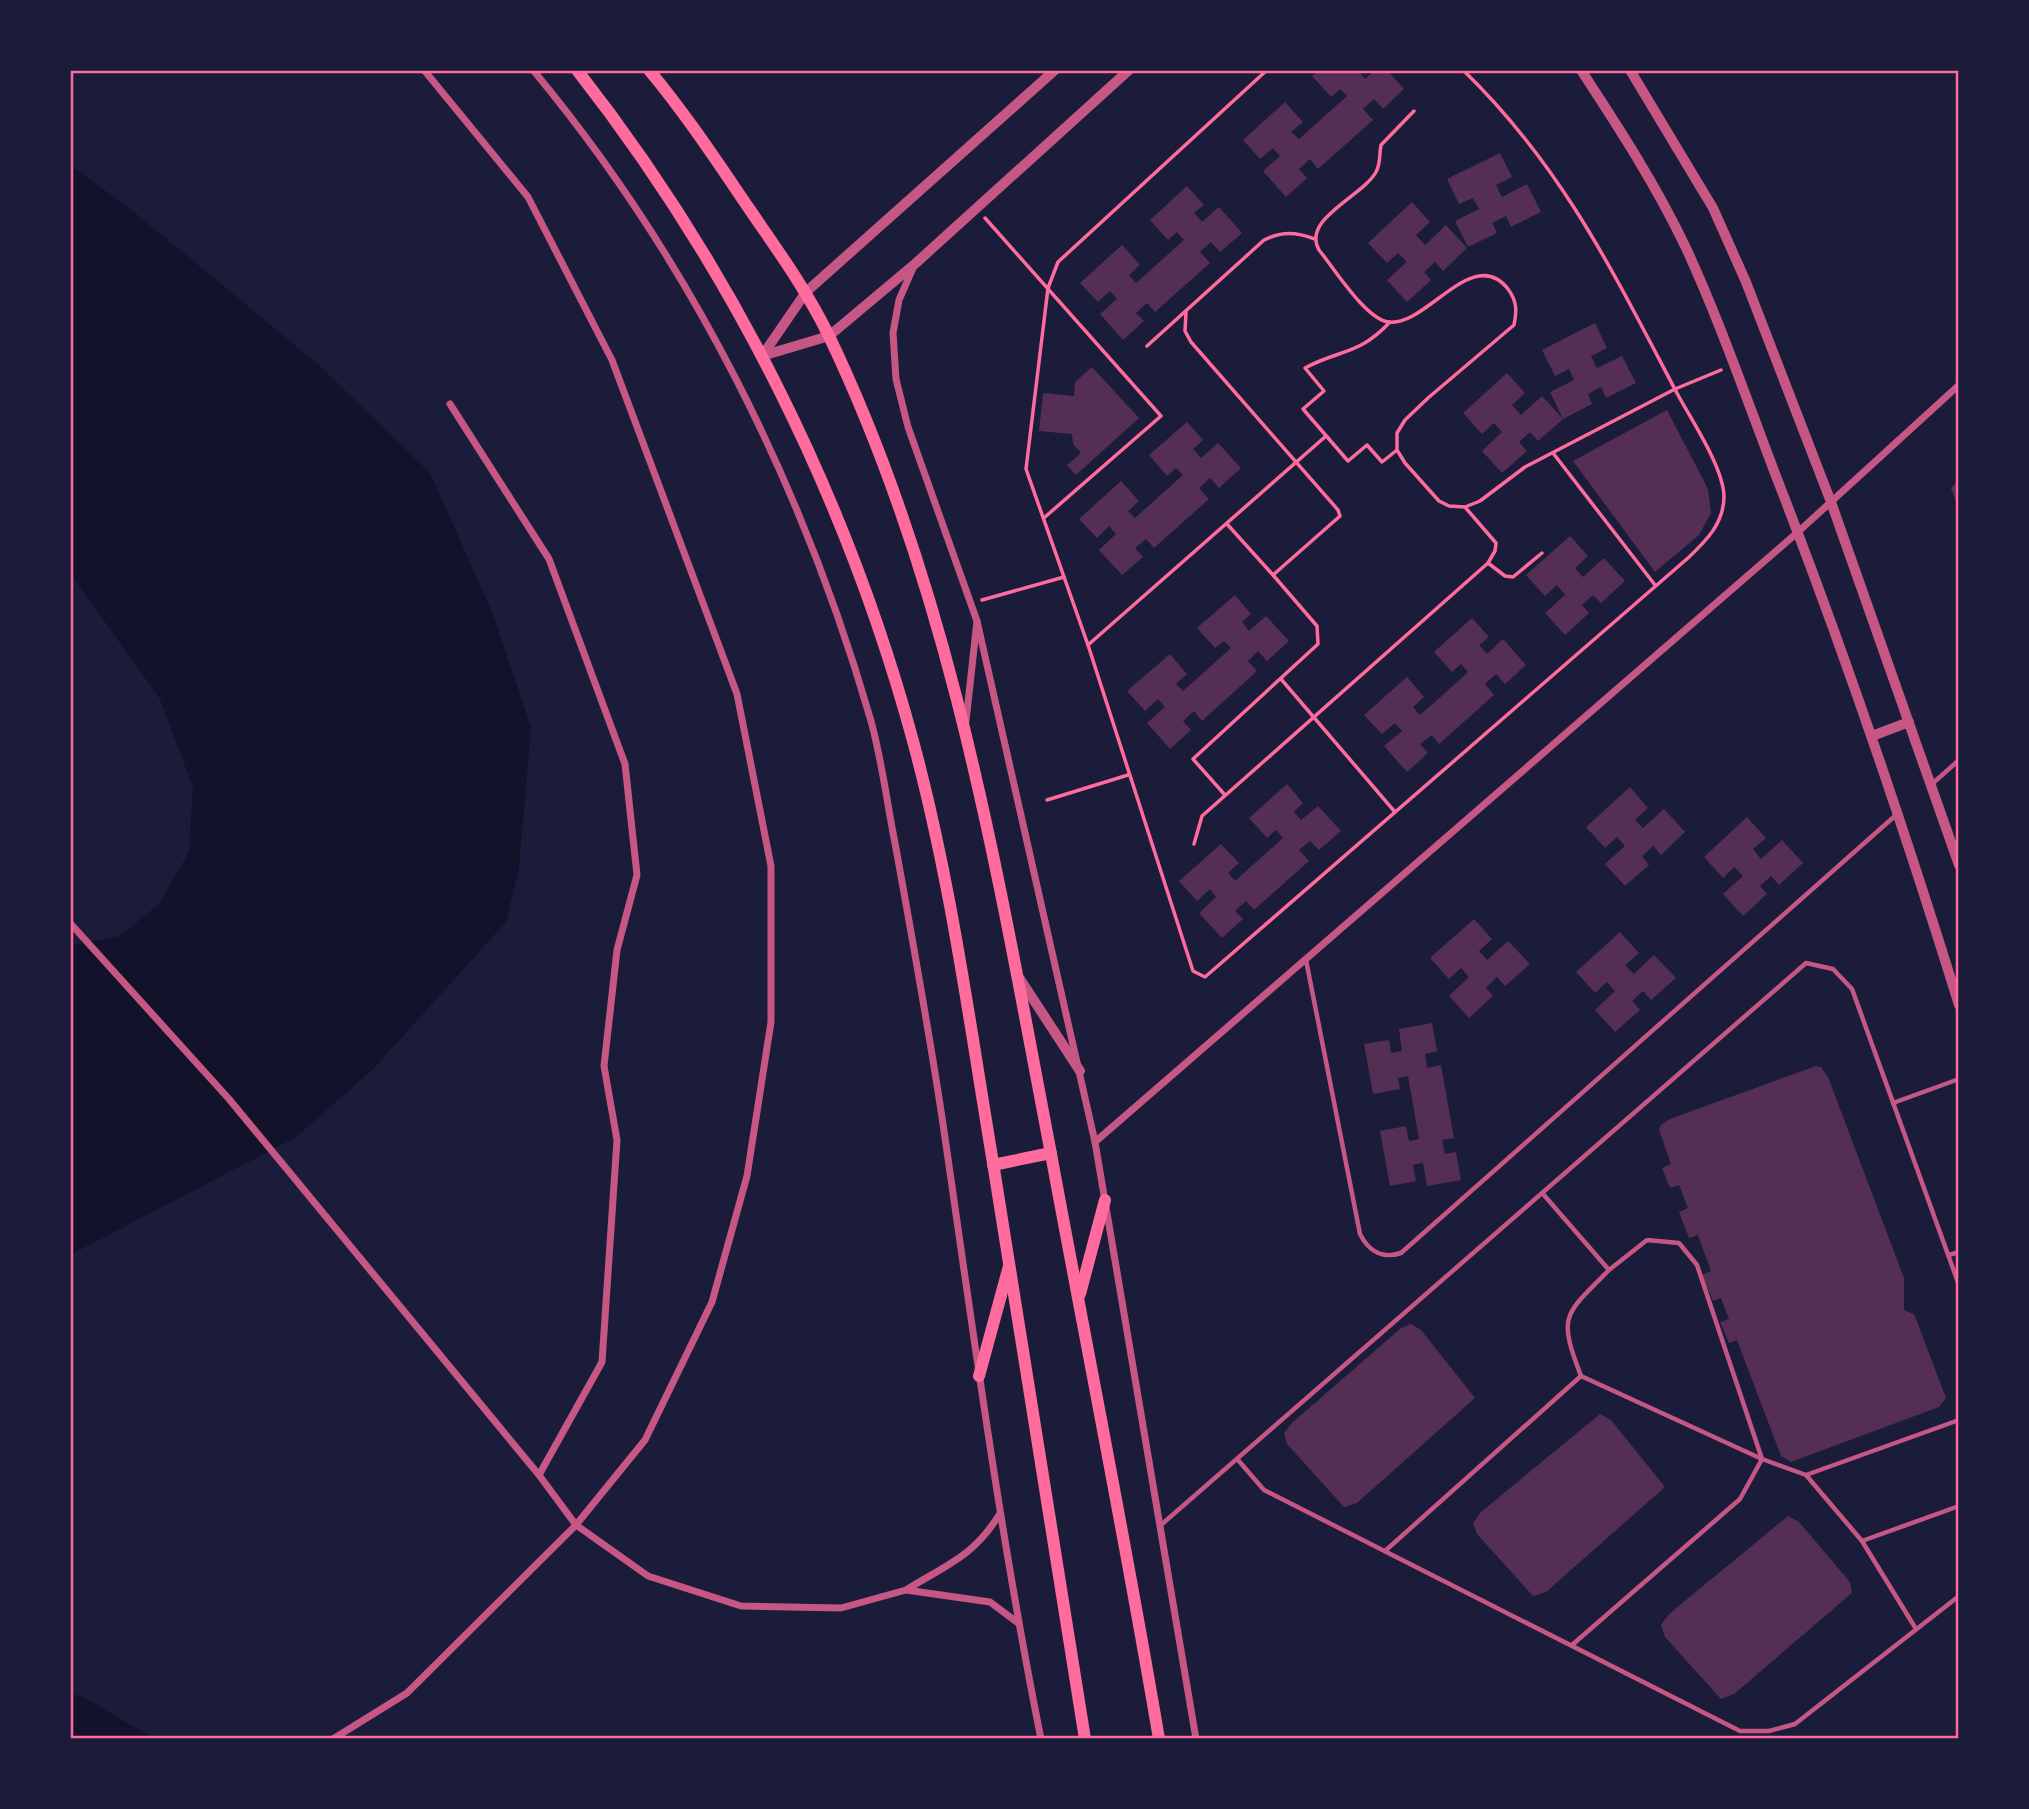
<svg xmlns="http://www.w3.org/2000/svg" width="2029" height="1809" font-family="'Crimson Pro',serif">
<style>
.water{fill:#12122b}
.building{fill:#542f53}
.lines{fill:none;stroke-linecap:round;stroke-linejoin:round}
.path{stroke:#ff6b9d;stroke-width:3.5}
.service{stroke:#c65784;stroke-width:4.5}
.minor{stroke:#c65784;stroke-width:7}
.tertiary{stroke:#c65784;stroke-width:10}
.secondary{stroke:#ff6b9d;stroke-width:12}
.neatline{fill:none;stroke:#ff6b9d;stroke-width:2.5}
</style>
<rect width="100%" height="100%" fill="#1b1b3a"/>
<g class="water">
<path d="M 70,165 L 134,212 L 321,367 L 430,473 L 492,612 L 531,727 L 519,867 L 506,922 L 374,1068 L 296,1137 L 70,1255 L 70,946 L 120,936 L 159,904 L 189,852 L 193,787 L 160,699 L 70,573 Z"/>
<path d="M 70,1694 L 83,1697 L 155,1739 L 70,1739 Z"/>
</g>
<g class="building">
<path d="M 1320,70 L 1357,70 L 1365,79 L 1375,70 L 1387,70 L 1404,89 L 1383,109 L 1374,99 L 1363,109 L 1373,120 L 1318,169 L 1310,159 L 1299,169 L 1307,178 L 1286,197 L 1263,171 L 1280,156 L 1273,148 L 1260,159 L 1243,140 L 1285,102 L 1303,122 L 1291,132 L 1299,139 L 1347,96 L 1340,89 L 1331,97 L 1312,76 Z"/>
<path d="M 1500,153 L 1512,177 L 1496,185 L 1502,197 L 1527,184 L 1541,212 L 1511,227 L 1506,216 L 1492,223 L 1497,233 L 1468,247 L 1455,221 L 1479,209 L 1473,198 L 1459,204 L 1447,179 Z"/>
<path d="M 1187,186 L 1204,205 L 1194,213 L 1202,222 L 1219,207 L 1242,233 L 1220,252 L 1211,242 L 1200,252 L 1210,263 L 1155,312 L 1147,303 L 1136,313 L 1144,321 L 1123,340 L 1100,314 L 1117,299 L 1110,291 L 1098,302 L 1080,283 L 1122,245 L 1140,265 L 1129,275 L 1136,283 L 1184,240 L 1177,232 L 1168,240 L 1150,220 Z"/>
<path d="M 1412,202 L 1430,222 L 1416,235 L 1425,245 L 1446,225 L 1467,248 L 1443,271 L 1435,262 L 1424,272 L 1431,280 L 1407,302 L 1387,280 L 1407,262 L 1398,253 L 1387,263 L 1368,243 Z"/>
<path d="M 1595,323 L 1607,348 L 1591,356 L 1597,368 L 1622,356 L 1636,383 L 1606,398 L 1601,387 L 1588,394 L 1592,404 L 1563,419 L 1550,392 L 1574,380 L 1569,369 L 1555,376 L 1542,350 Z"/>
<path d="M 1092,367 L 1139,418 L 1076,475 L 1067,465 L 1081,453 L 1073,444 L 1072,434 L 1039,431 L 1043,393 L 1074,396 L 1075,382 Z"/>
<path d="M 1507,373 L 1525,393 L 1512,405 L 1521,415 L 1542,396 L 1563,419 L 1538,441 L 1530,432 L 1519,442 L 1527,451 L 1502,473 L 1482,451 L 1502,432 L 1494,423 L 1482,434 L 1463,413 Z"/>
<path d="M 1667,410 L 1708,489 L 1711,513 L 1699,535 L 1655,572 L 1573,461 Z"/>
<path d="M 1187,422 L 1203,440 L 1193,449 L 1201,458 L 1218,443 L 1241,468 L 1219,488 L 1210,478 L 1199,488 L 1209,499 L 1154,548 L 1146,539 L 1135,548 L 1143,557 L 1122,575 L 1099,550 L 1116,534 L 1109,526 L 1097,538 L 1079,519 L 1121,481 L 1139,501 L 1128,511 L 1135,518 L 1183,475 L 1176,468 L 1167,476 L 1149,455 Z"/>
<path d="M 1959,480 L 1959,509 L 1951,488 Z"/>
<path d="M 1570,536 L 1588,556 L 1575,568 L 1583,577 L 1604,558 L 1625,581 L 1601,603 L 1593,595 L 1582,605 L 1589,613 L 1565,635 L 1545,613 L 1565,595 L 1557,585 L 1545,596 L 1526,575 Z"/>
<path d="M 1235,595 L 1251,614 L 1242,622 L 1249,631 L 1266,616 L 1289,641 L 1267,661 L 1258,651 L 1248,661 L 1257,671 L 1202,721 L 1194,711 L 1183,721 L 1191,730 L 1170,749 L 1147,723 L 1165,707 L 1158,699 L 1145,711 L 1127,691 L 1170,654 L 1187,674 L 1176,684 L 1183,691 L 1231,648 L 1224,641 L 1215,648 L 1197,628 Z"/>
<path d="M 1472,618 L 1489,637 L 1479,645 L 1487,654 L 1503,639 L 1526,665 L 1505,684 L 1496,674 L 1485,684 L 1494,695 L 1439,744 L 1432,735 L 1420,744 L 1428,753 L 1407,772 L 1384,746 L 1402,731 L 1395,723 L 1382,734 L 1364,715 L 1407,677 L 1424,697 L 1413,707 L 1420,715 L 1444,694 L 1468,672 L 1461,664 L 1452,672 L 1434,652 Z"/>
<path d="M 1287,784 L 1303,803 L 1294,812 L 1301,820 L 1318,806 L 1341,831 L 1319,850 L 1310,841 L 1299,850 L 1309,861 L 1254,910 L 1246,901 L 1235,911 L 1243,919 L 1222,938 L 1199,913 L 1216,897 L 1210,889 L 1197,901 L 1179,881 L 1221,844 L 1239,863 L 1228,873 L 1235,881 L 1283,838 L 1276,830 L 1267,838 L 1249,818 Z"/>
<path d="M 1630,787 L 1648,808 L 1635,820 L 1643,828 L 1664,809 L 1685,832 L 1661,855 L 1653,846 L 1642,856 L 1649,865 L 1625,886 L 1605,864 L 1625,846 L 1617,837 L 1605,848 L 1586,827 Z"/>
<path d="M 1747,817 L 1766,838 L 1753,849 L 1761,859 L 1782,840 L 1803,863 L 1779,885 L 1771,876 L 1760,886 L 1767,894 L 1743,916 L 1723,894 L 1743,876 L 1734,867 L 1723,878 L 1704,857 Z"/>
<path d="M 1474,919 L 1492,939 L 1479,951 L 1487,960 L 1508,941 L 1530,964 L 1505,986 L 1497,977 L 1486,988 L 1493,996 L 1469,1018 L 1449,996 L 1469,977 L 1461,968 L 1449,979 L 1430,958 Z"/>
<path d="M 1620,932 L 1639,953 L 1625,965 L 1634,974 L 1654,955 L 1676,978 L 1651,1000 L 1643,991 L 1632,1001 L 1640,1010 L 1615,1032 L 1595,1010 L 1615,991 L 1607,982 L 1595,993 L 1576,972 Z"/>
<path d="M 1432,1023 L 1437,1051 L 1425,1054 L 1427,1068 L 1441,1065 L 1454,1138 L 1442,1140 L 1445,1154 L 1456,1152 L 1461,1180 L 1427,1186 L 1423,1163 L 1413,1165 L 1416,1181 L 1390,1186 L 1380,1131 L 1406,1126 L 1409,1141 L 1419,1139 L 1408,1076 L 1398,1078 L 1400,1089 L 1373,1094 L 1364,1044 L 1389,1040 L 1391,1053 L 1402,1051 L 1399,1029 Z"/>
<path d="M 1816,1066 L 1821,1067 L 1828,1077 L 1904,1278 L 1904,1310 L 1914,1314 L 1946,1398 L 1939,1407 L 1791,1462 L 1781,1456 L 1737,1340 L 1729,1343 L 1720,1322 L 1729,1319 L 1721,1298 L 1713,1301 L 1702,1275 L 1711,1271 L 1698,1235 L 1689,1238 L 1679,1212 L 1688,1208 L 1679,1185 L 1670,1188 L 1662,1168 L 1671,1164 L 1659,1130 L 1661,1125 L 1670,1119 Z"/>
<path d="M 1411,1324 L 1421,1330 L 1475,1398 L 1357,1503 L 1344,1507 L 1287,1444 L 1284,1433 L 1292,1423 L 1401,1328 Z"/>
<path d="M 1600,1414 L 1611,1420 L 1665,1487 L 1546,1592 L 1533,1596 L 1477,1534 L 1473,1523 L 1481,1512 Z"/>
<path d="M 1788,1516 L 1799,1522 L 1850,1582 L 1852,1593 L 1734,1694 L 1721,1699 L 1665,1637 L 1661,1625 L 1669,1614 Z"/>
</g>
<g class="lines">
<g class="path">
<path d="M 1267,70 L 1058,262 L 1048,288 L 1026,469 L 1088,645 L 1193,971 L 1205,977 L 1688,558 C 1707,540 1724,523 1724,496 C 1723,467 1692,421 1678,395 C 1614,274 1563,167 1463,70"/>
<path d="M 1414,111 L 1381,145 C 1379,154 1381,163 1376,172 C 1363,196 1301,219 1319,250 C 1334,268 1366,320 1389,322 C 1426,327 1473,244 1508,289 C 1517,301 1517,311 1514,325 L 1428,398 L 1405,420 L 1397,433 L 1397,450 L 1405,463 L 1439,501 L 1449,506 L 1465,507 L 1480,501 L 1525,467 L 1675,389 L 1721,370"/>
<path d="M 985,218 L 1161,416 L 1045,517"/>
<path d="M 1186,312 L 1185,331 L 1191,342 L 1338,510 L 1340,516 L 1273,575 L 1227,524"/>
<path d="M 1390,322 C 1358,356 1340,349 1305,368 L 1324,391 L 1303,409 L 1348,461 L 1367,445 L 1382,462 L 1397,450"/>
<path d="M 1147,346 L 1264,240 C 1282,231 1296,232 1315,239"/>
<path d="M 1553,453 L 1655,585"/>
<path d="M 1488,563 L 1505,576 L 1513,577 L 1542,553"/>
<path d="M 982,600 L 1064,577"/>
<path d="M 1088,645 L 1326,436"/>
<path d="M 1281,679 L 1395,812"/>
<path d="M 1225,795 L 1193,759 L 1318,644 L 1317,626 L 1273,575"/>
<path d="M 1047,800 L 1128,775"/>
<path d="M 1194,844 L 1202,816 L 1488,563 L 1495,551 L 1496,543 L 1465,507"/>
</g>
<g class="service">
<path d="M 1932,784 L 1959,760"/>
<path d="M 1306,960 L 1360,1234 C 1369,1252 1383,1259 1401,1253 L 1896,815"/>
<path d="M 1893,1103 L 1959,1079"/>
<path d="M 1543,1194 L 1609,1270 C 1565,1315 1557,1314 1581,1376 L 1762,1459 L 1697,1265 L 1679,1243 L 1647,1240 L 1609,1270"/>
<path d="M 1949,1255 L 1959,1252"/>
<path d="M 1238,1460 L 1264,1490 L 1740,1731 L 1769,1731 L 1795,1724 L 1959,1596"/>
<path d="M 1806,1475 L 1959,1420"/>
<path d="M 1161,1525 L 1806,963 L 1833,969 L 1852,989 L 1959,1285"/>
<path d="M 1862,1541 L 1916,1629"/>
<path d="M 1385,1551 L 1581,1376"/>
<path d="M 1572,1645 L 1740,1499 L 1762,1459 L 1806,1475 L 1862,1541 L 1959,1506"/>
</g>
<g class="minor">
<path d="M 533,70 C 690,259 803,485 871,721 C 882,761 887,803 895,843 C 912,937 929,1030 943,1124 C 973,1330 1000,1535 1041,1739"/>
<path d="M 913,268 L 899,300 L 893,333 L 896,379 L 908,427 L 977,621 L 966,721"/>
<path d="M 450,404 L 549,559 L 625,764 L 637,875 L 617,950 L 604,1066 L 617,1140 L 602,1362 L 539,1475"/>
<path d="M 977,621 L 1095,1142 L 1196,1739"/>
<path d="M 70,923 L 229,1099 L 539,1475 L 576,1525 L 648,1576 L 741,1606 L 841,1608 L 906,1590"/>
<path d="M 1095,1142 L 1798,532 L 1959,385"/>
<path d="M 999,1515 C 973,1557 946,1565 906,1590 L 990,1602 L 1018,1623"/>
<path d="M 333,1739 L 407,1693 L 576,1525 L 645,1440 L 712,1302 L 747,1176 L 771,1022 L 771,866 L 737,694 L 612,360 L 528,197 L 424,70"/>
</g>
<g class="tertiary">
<path d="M 1581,70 C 1619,128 1656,185 1686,248 C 1722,326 1750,409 1781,489 C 1847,659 1905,831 1959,1005"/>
<path d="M 1630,70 L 1713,208 L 1746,282 L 1831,502 L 1959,865"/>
<path d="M 762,356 L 829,336 L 916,263 L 1129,70"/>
<path d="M 762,356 L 806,292 L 1055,70"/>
<path d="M 1872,736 L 1909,722"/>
<path d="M 1020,979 L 1080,1071"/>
</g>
<g class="secondary">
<path d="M 577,70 C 732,268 847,498 913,741 C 951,881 970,1026 994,1169 C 1025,1359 1056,1549 1085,1739"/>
<path d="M 649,70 C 685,113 716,160 748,207 C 776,248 806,289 828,334 C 952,592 998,876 1051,1154 C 1087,1349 1126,1543 1159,1739"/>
<path d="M 993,1165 L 1051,1153"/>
<path d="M 1080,1294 L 1105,1200"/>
<path d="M 979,1376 L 1009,1266"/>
</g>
</g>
<rect width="2029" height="1809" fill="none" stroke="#1b1b3a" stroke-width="144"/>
<rect x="72" y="72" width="1885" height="1665" class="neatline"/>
</svg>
